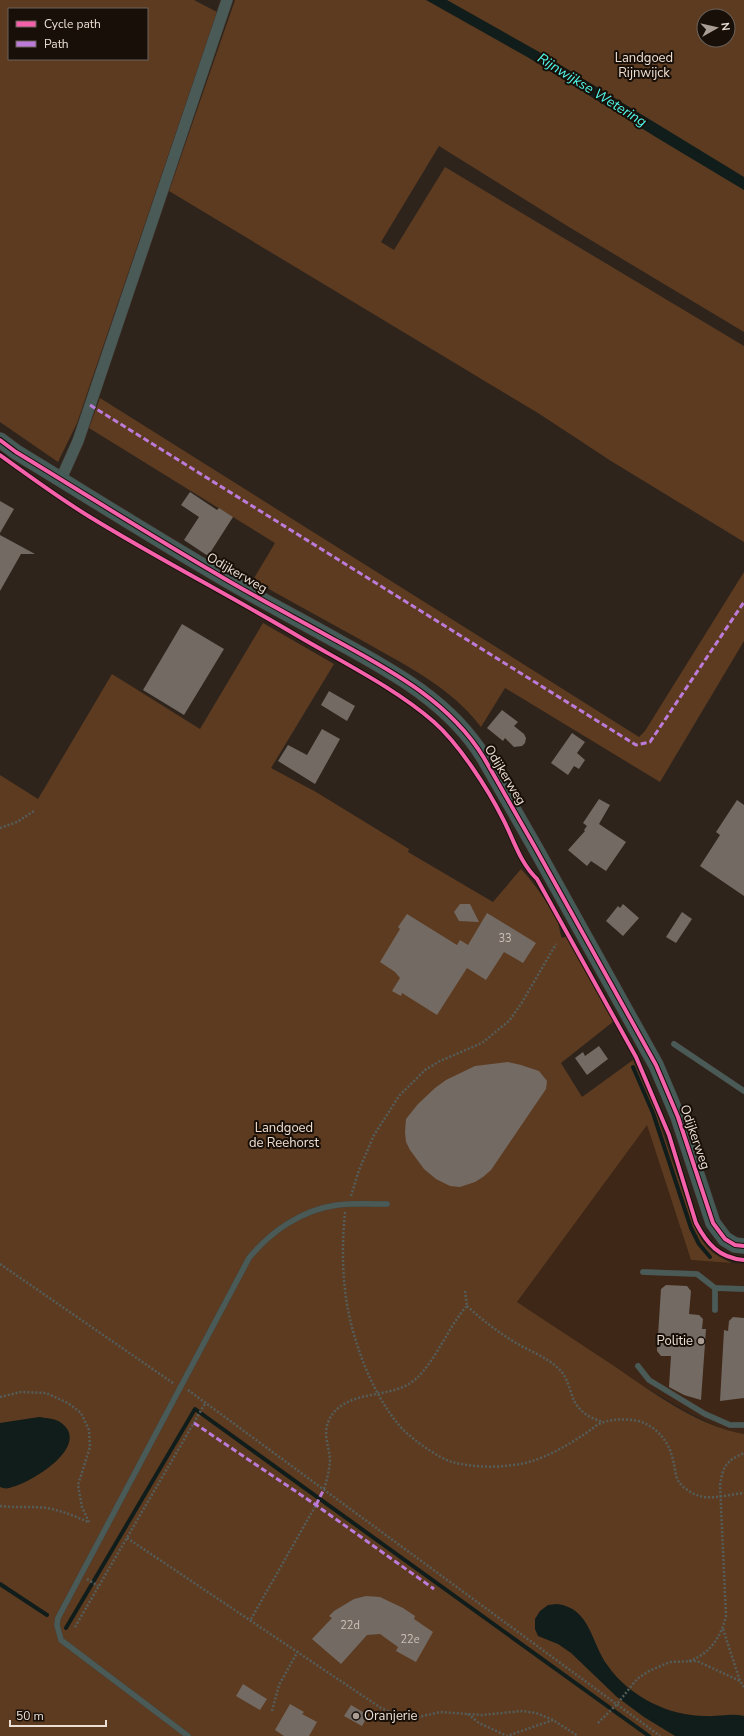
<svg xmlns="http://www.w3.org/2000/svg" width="744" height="1736" font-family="'Nunito Sans',sans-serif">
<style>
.built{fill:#3e2716}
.green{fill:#5d3b20;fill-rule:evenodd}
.water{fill:#101d1b}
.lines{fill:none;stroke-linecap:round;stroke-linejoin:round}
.stream{stroke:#101d1b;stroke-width:4}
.building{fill:#736a63}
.lane-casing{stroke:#473e38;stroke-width:6}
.street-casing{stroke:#473e38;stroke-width:12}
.secondary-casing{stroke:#473e38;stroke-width:16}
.path{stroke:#545d5a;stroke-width:2.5;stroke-dasharray:2 2;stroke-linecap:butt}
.lane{stroke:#4a5b57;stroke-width:5.5}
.street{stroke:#4a5b57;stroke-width:11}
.secondary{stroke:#445b57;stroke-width:15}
.quiet{stroke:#bd7bd9;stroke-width:3;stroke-dasharray:6 3;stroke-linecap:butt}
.cycleway-casing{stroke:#170f08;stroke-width:6}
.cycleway{stroke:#f560ab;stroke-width:4}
.poi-dot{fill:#a99d94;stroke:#170f08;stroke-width:1.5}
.labels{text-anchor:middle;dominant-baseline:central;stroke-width:4;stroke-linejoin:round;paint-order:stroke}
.number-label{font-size:11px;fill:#cdc1b8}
.park-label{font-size:13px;fill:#f1dfd1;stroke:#170f08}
.street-label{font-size:13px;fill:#ebded5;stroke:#170f08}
.poi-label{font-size:13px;fill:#ebded5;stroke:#170f08;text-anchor:end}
.water-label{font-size:14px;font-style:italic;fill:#50faeb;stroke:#170f08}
</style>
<rect width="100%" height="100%" fill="#2e241c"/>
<path class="built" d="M 647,1124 L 691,1260 L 744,1264 L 744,1434 L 726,1431 L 690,1413 L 648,1389 L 517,1302 Z"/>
<g class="green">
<path d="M 0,0 L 194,0 L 217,12 L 77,423 L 58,462 L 0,422 ZM 9,9 L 147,9 L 147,59 L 9,59 Z"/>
<path d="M 235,0 L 744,0 L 744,332 L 569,227 L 439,146 L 381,242 L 394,250 L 445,167 L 744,346 L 744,542 L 611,461 L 538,413 L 169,191 ZM 704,16 L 728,16 L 728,40 L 704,40 Z"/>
<path d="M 100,398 L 639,737 L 645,731 L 744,572 L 744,641 L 660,782 L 505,688 L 481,727 C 451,687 405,665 363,641 C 326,621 290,601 253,580 L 275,543 L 89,428 Z"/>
<path d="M 263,623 L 334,664 L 271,768 L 316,792 L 409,849 L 408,852 L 493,902 L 521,869 C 535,884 547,902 557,920 C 560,926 559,932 562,938 L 568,936 L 614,1021 L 561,1063 L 582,1097 L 633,1060 L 656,1112 L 694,1225 C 704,1247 710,1253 732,1263 L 691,1260 L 647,1125 L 517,1302 C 550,1324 584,1346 617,1368 C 655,1394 698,1426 744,1434 L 744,1736 L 0,1736 L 0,775 L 38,799 L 112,674 L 200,729 Z"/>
</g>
<g class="water">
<path d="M 426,0 L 447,0 L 541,53 L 744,177 L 744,190 L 659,139 L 529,58 Z"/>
<path d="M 39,1417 C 45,1418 54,1418 60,1422 C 94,1445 30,1484 9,1488 C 6,1489 3,1488 0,1487 L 0,1423 Z"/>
<path d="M 557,1604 C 591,1608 591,1644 608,1666 C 618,1681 636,1695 652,1703 C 668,1711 687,1716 705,1716 C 718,1717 731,1713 744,1716 L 744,1736 L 675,1736 L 644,1717 L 617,1697 L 571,1653 L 558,1644 L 538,1636 L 535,1629 L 535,1619 L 540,1611 L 548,1605 Z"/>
</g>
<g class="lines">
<g class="stream">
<path d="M 633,1067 L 653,1113 L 691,1228 L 699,1244 L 710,1257"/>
<path d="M 0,1584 L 47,1615"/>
<path d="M 66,1628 L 195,1409 L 649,1736"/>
</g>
</g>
<g class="building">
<path d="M 190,492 L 217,510 L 219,508 L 233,517 L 208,556 L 184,540 L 199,517 L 181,505 Z"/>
<path d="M 0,501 L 14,509 L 0,533 Z"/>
<path d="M 0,535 L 35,554 L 21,554 L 0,591 Z"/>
<path d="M 182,624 L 224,649 L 184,715 L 143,690 Z"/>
<path d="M 329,691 L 355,706 L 347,721 L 321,705 Z"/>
<path d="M 502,710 L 518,722 L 514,726 L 524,734 L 526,738 L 525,743 L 522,746 L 514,747 L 505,738 L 503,741 L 487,728 Z"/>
<path d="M 322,729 L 340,739 L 315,784 L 278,761 L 288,745 L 307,755 Z"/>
<path d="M 572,733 L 585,742 L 577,753 L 585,760 L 579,769 L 574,766 L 568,775 L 551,763 Z"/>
<path d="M 599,799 L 610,805 L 599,824 L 626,842 L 606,871 L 591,861 L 587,866 L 568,850 L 585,831 L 584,830 L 587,826 L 583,823 Z"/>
<path d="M 737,800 L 744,805 L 744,896 L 700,866 L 720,835 L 716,832 Z"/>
<path d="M 460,904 L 470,904 L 479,922 L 459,921 L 454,912 Z"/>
<path d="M 623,904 L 639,918 L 623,936 L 606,921 L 618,906 L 620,908 Z"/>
<path d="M 682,912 L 692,919 L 676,943 L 666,937 Z"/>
<path d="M 487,913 L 536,943 L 523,963 L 504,952 L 486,980 L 467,968 L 437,1015 L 402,993 L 401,996 L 392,991 L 400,978 L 395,972 L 380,962 L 400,929 L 398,927 L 407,914 L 457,945 L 460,940 L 468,945 Z"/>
<path d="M 599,1046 L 608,1059 L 587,1075 L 575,1058 L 583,1052 L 585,1056 Z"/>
<path d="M 508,1062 L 521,1065 L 539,1071 L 547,1081 L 546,1089 L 491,1170 L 483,1177 L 475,1182 L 460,1187 L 450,1186 L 436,1179 L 424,1169 L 410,1150 L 406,1142 L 405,1132 L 406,1119 L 418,1104 L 435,1088 L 446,1080 L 475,1066 Z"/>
<path d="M 666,1285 L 687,1286 L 691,1291 L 689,1314 L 699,1315 L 703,1319 L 702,1329 L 706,1329 L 701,1400 L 684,1395 L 669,1387 L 671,1356 L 661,1356 L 657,1351 L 661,1289 Z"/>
<path d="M 733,1317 L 744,1318 L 744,1398 L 720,1401 L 724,1330 L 728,1331 L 729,1321 Z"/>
<path d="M 366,1596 L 380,1597 L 403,1608 L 415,1616 L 414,1619 L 433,1632 L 416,1662 L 396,1651 L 398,1647 L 380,1634 L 367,1635 L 341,1664 L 312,1639 L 332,1618 L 329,1616 L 334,1611 L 354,1599 Z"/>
<path d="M 243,1684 L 267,1699 L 260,1710 L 236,1696 Z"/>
<path d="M 290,1704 L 304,1712 L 302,1714 L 317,1722 L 309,1736 L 284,1736 L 275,1730 Z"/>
<path d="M 351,1705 L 368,1715 L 362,1726 L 344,1716 Z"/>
</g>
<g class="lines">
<defs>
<g id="lane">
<path d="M 674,1044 L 744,1091"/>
<path d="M 643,1272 L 697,1274 L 715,1288"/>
<path d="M 715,1310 L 715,1288 L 744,1289"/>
<path d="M 638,1366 L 649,1380 L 705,1414 L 730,1425 L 744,1425"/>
<path d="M 188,1736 L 61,1640 L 57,1625 L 58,1618 L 249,1258 C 271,1231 302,1210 337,1205 C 354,1203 371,1204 387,1204"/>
</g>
<path id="street" d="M 61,479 L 78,441 L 227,0"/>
<path id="secondary" d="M 0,440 L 16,452 C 82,492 148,534 215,573 C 255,597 296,618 337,641 C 392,671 450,702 484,758 L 536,849 L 656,1065 L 678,1117 L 713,1223 L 725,1239 L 735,1245 L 744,1246"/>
</defs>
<use href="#lane" class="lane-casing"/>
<use href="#street" class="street-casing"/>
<use href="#secondary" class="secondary-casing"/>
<g class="path">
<path d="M 0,828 L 17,822 L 34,811"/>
<path d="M 351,1196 L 359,1170 L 374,1135 L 399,1096 L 425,1070 L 440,1061 L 482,1043 L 509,1021 L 521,1004 L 556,944"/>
<path d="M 345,1212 C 342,1243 342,1274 347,1304 C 354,1345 372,1392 398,1424 C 407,1436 438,1458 452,1462 C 475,1468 502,1468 525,1463 C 545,1458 563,1448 580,1437 C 588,1433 596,1424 604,1422 C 614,1419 623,1419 633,1420 C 654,1423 669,1440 673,1460 C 675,1467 675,1476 679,1482 C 683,1488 692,1494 700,1496 C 712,1500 731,1494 744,1493"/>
<path d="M 0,1264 L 173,1383"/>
<path d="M 467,1306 C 482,1320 498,1332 516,1343 C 530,1351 546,1357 558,1368 C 571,1379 569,1400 581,1410 C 586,1416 595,1419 602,1422"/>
<path d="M 188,1390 L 660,1736"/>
<path d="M 0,1397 L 21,1392 L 46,1393 L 68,1403 L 81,1413 L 89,1430 L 90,1447 L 78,1485 L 82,1507 L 89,1522"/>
<path d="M 324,1489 C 327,1480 329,1471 330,1462 C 330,1447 322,1435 329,1420 C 343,1391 383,1398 407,1385 C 432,1372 447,1327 467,1306 L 465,1291"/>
<path d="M 0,1506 C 15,1508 33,1506 47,1508 C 62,1511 75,1516 88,1522"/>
<path d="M 127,1538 L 381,1708 L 402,1717 L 415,1718 L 440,1712 L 482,1715 L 522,1711 L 536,1713 L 553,1720 L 578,1736"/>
<path d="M 87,1579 L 98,1586"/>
<path d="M 251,1619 L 316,1505"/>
<path d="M 75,1627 L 206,1402"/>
<path d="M 723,1629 L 740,1681 L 744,1687"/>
<path d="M 689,1661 C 710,1654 721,1637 726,1616 L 720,1485 C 723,1466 726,1461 744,1453"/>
<path d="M 272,1711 L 279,1685 L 298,1651"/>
<path d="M 468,1714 L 479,1723 L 507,1736 L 553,1720"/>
<path d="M 598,1723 L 617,1704 L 637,1679 L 649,1671 L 670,1662 L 697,1661 L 740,1681"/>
</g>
<use href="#lane" class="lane"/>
<use href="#street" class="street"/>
<use href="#secondary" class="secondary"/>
<g class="quiet">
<path d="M 90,405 L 636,745 L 650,742 L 744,602"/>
<path d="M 194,1423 L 316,1505 L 434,1589"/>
<path d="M 316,1505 L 324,1489"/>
</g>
<defs>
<g id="cycleway">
<path d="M 0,440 L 16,452 C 82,492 148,534 215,573 C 255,597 296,618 337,641 C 392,671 450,702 484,758 L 536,849 L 656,1065 L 678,1117 L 713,1223 L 725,1239 L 735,1245 L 744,1246"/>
<path d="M 0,455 C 29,476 59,498 90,517 C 160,560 233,597 303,639 C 346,664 396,689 434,722 C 459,744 488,789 503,819 C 514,840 520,863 537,879 L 636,1057 L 669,1135 L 696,1223 C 707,1244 719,1258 744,1260"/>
</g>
</defs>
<use href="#cycleway" class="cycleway-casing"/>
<use href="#cycleway" class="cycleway"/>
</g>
<g class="poi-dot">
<circle cx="701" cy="1341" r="4"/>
<circle cx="356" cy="1716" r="4"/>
</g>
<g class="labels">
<g class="number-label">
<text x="505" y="938">33</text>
<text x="350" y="1625">22d</text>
<text x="410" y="1639">22e</text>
</g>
<g class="park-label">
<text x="644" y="58">Landgoed<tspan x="644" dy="15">Rijnwijck</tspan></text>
<text x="284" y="1128">Landgoed<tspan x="284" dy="15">de Reehorst</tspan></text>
</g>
<g class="street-label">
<text transform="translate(237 573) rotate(30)">Odijkerweg</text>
<text transform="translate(505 775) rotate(59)">Odijkerweg</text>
<text transform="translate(695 1137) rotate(71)">Odijkerweg</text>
</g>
<g class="poi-label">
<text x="693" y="1341">Politie</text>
<text x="364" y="1716" text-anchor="start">Oranjerie</text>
</g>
<g class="water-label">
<text transform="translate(592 90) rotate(32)">Rijnwijkse Wetering</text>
</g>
</g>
<rect x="8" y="8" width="140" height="52" fill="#170f08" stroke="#6c625a"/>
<rect x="16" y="21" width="20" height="6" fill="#f560ab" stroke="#6c625a"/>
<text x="44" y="28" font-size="12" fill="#ebded5">Cycle path</text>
<rect x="16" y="41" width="20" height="6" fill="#bd7bd9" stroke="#6c625a"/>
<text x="44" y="48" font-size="12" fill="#ebded5">Path</text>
<g transform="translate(716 28) rotate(82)"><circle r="19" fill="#170f08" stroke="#6c625a"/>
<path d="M0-3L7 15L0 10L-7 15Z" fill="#a99d94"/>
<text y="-6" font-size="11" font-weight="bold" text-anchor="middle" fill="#ebded5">N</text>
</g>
<path d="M10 1720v6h96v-6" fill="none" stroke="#ebded5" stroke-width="2"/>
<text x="16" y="1720" font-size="12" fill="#ebded5" stroke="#170f08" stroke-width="3" paint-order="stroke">50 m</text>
</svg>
